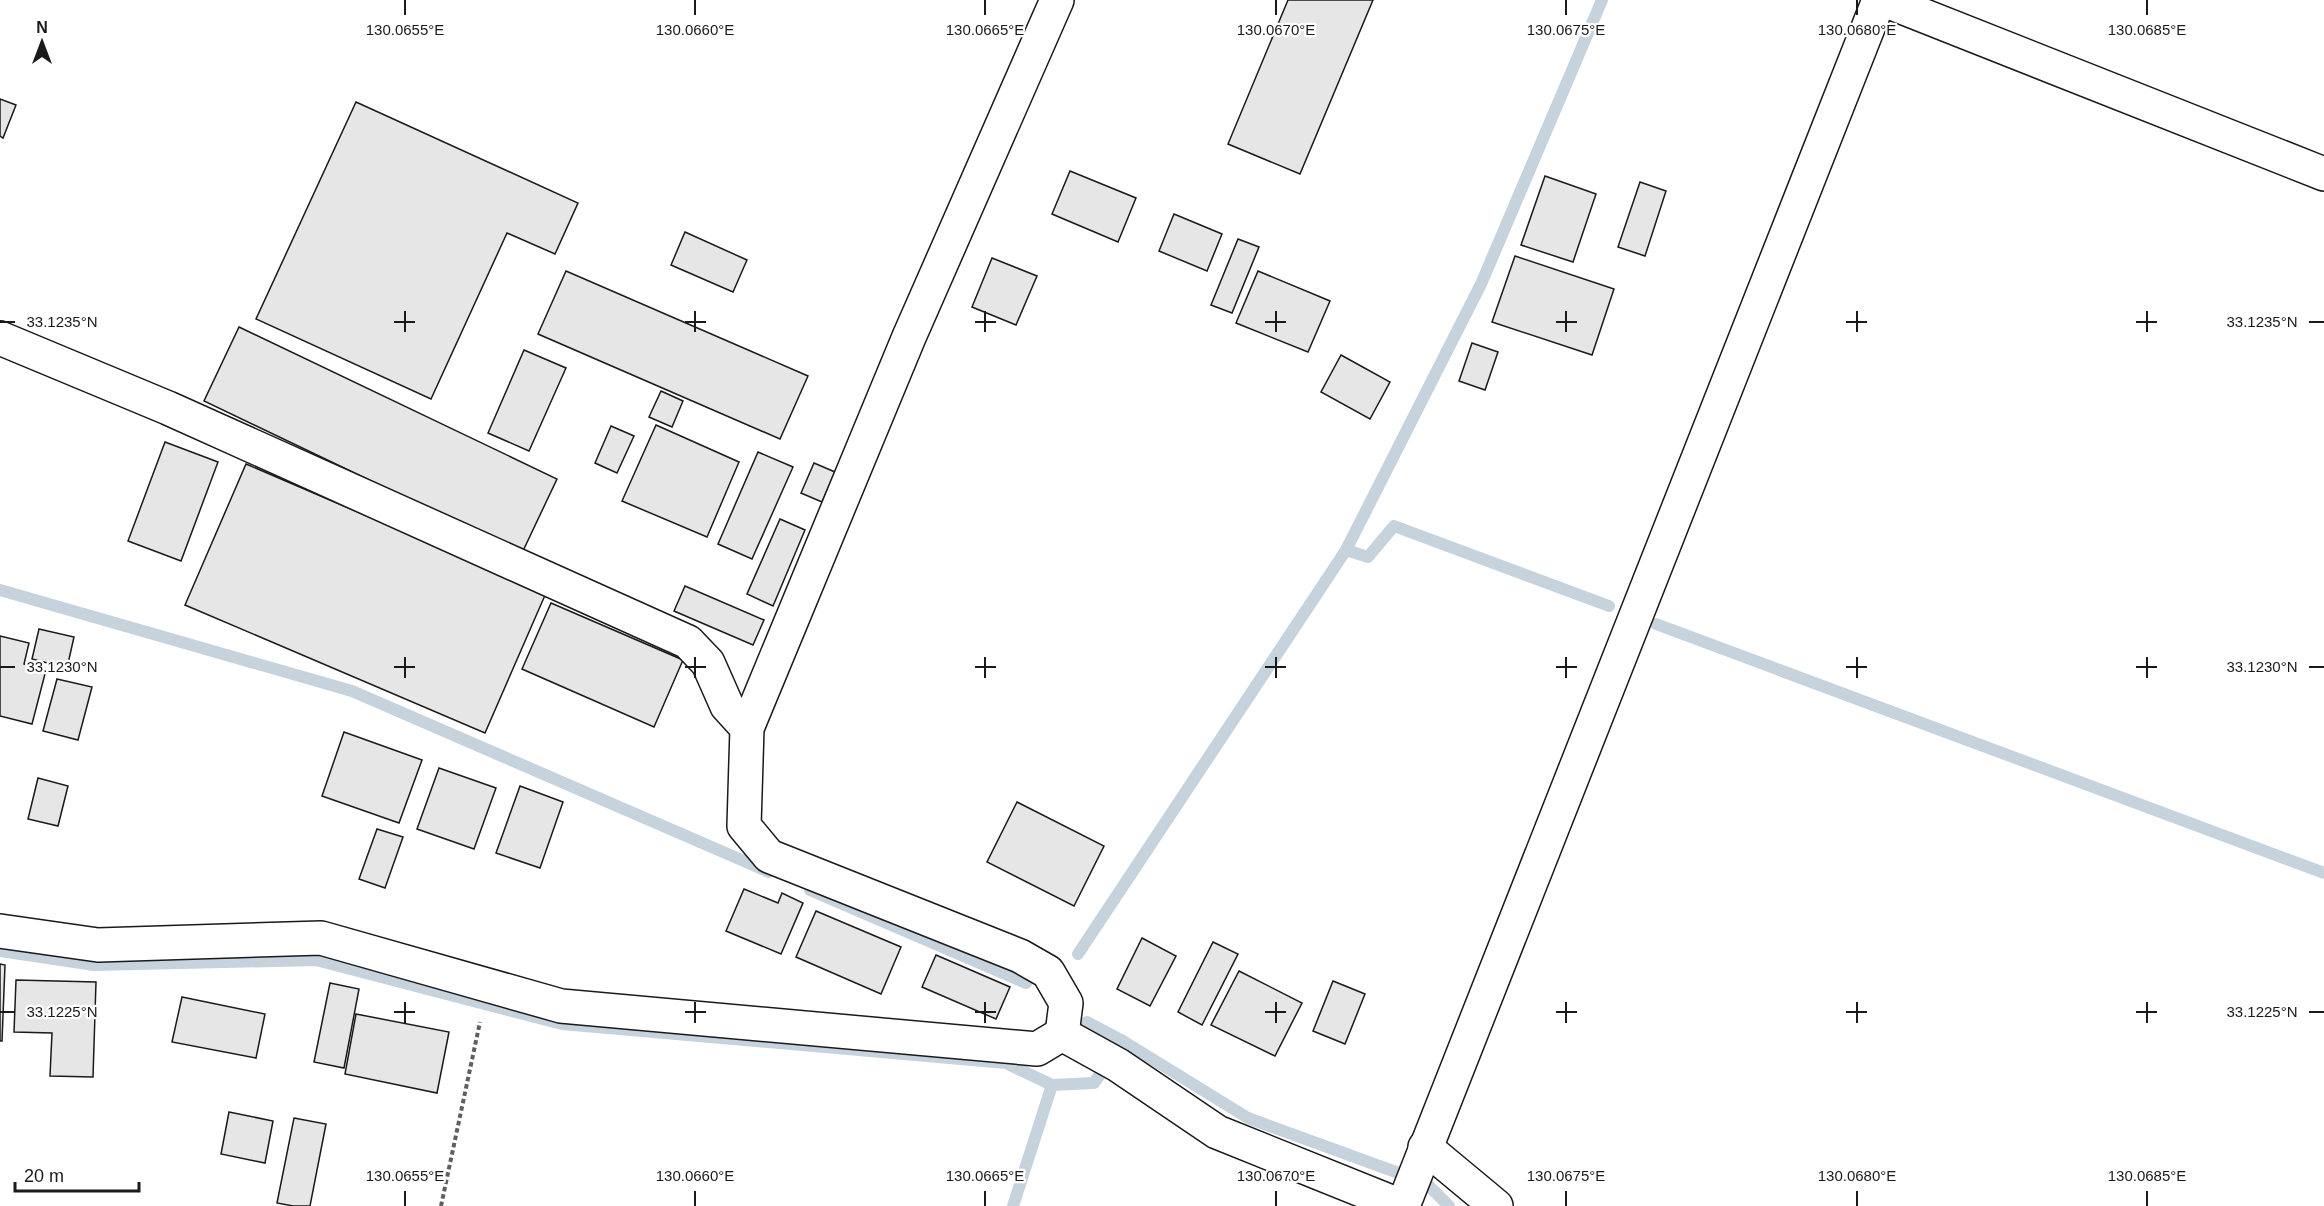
<svg xmlns="http://www.w3.org/2000/svg" width="2324" height="1206" font-family="Arial,sans-serif">
<style>
.lines{fill:none;stroke-linecap:round;stroke-linejoin:round}
.stream{stroke:#c6d2dc;stroke-width:12}
.building{fill:#e6e6e6;stroke:#1a1a1a;stroke-width:1.5}
.minor-casing{stroke:#1a1a1a;stroke-width:36}
.path{stroke:#5f5f5f;stroke-width:4;stroke-dasharray:4.5 3;stroke-linecap:butt}
.minor{stroke:#fff;stroke-width:33}
.ticks{fill:none;stroke:#1a1a1a;stroke-width:2}
.ticks-label{font-size:15px;text-anchor:middle;fill:#1a1a1a;stroke:#fff;stroke-width:4.5;stroke-linejoin:round;paint-order:stroke}
</style>
<rect width="100%" height="100%" fill="#fff"/>
<g class="lines">
<g class="stream">
<path d="M 1346,550 L 1368,557 L 1394,526 L 1609,606"/>
<path d="M 0,590 L 352,691 L 769,872"/>
<path d="M 1656,624 L 2324,873"/>
<path d="M 810,890 L 1026,983"/>
<path d="M 0,951 L 94,965 L 316,960 L 562,1024 L 1006,1063 L 1052,1085 L 1094,1083 L 1123,1041 L 1248,1118 L 1426,1183 L 1449,1206"/>
<path d="M 1078,954 L 1346,550 L 1481,284 L 1602,0"/>
<path d="M 1087,1022 L 1123,1041"/>
<path d="M 1013,1206 L 1052,1085"/>
</g>
</g>
<g class="building">
<path d="M 1288,0 L 1373,0 L 1300,174 L 1228,144 Z"/>
<path d="M 0,99 L 16,105 L 3,138 L 0,136 Z"/>
<path d="M 356,102 L 578,203 L 555,254 L 507,233 L 431,399 L 256,319 Z"/>
<path d="M 1070,171 L 1136,198 L 1118,242 L 1052,214 Z"/>
<path d="M 1545,176 L 1596,194 L 1573,262 L 1521,245 Z"/>
<path d="M 1640,182 L 1666,191 L 1645,256 L 1618,247 Z"/>
<path d="M 1174,214 L 1222,234 L 1207,271 L 1159,251 Z"/>
<path d="M 685,232 L 747,260 L 733,292 L 671,265 Z"/>
<path d="M 1238,239 L 1259,247 L 1232,313 L 1211,305 Z"/>
<path d="M 1515,256 L 1614,289 L 1592,355 L 1492,322 Z"/>
<path d="M 992,258 L 1037,276 L 1016,325 L 972,307 Z"/>
<path d="M 566,271 L 808,376 L 780,439 L 538,334 Z"/>
<path d="M 1258,271 L 1330,301 L 1308,352 L 1236,323 Z"/>
<path d="M 239,327 L 557,479 L 522,553 L 204,401 Z"/>
<path d="M 1472,343 L 1498,352 L 1485,390 L 1459,381 Z"/>
<path d="M 524,350 L 566,368 L 529,451 L 488,433 Z"/>
<path d="M 1341,355 L 1390,382 L 1370,419 L 1321,392 Z"/>
<path d="M 661,391 L 683,401 L 672,427 L 649,417 Z"/>
<path d="M 656,425 L 739,462 L 707,537 L 622,501 Z"/>
<path d="M 611,426 L 634,436 L 617,473 L 595,463 Z"/>
<path d="M 165,442 L 218,462 L 181,561 L 128,541 Z"/>
<path d="M 758,452 L 793,467 L 752,559 L 718,544 Z"/>
<path d="M 814,463 L 835,472 L 822,502 L 801,493 Z"/>
<path d="M 246,464 L 546,593 L 485,733 L 185,605 Z"/>
<path d="M 780,519 L 805,530 L 773,606 L 747,594 Z"/>
<path d="M 685,586 L 764,620 L 753,645 L 674,611 Z"/>
<path d="M 551,603 L 683,660 L 654,727 L 522,669 Z"/>
<path d="M 39,629 L 74,637 L 67,668 L 32,659 Z"/>
<path d="M 0,636 L 29,643 L 24,664 L 46,670 L 32,724 L 0,716 Z"/>
<path d="M 57,679 L 92,687 L 78,740 L 43,731 Z"/>
<path d="M 344,732 L 422,760 L 399,823 L 322,796 Z"/>
<path d="M 439,768 L 496,788 L 474,849 L 417,829 Z"/>
<path d="M 38,778 L 68,786 L 58,826 L 28,819 Z"/>
<path d="M 520,786 L 563,802 L 540,868 L 496,853 Z"/>
<path d="M 1017,802 L 1104,846 L 1074,906 L 987,862 Z"/>
<path d="M 377,829 L 403,837 L 385,888 L 359,879 Z"/>
<path d="M 744,889 L 778,903 L 782,893 L 803,903 L 781,954 L 726,931 Z"/>
<path d="M 816,911 L 901,947 L 881,994 L 796,957 Z"/>
<path d="M 1142,938 L 1176,956 L 1150,1006 L 1117,989 Z"/>
<path d="M 1213,942 L 1238,954 L 1202,1025 L 1178,1012 Z"/>
<path d="M 936,955 L 1010,987 L 996,1019 L 922,987 Z"/>
<path d="M 0,964 L 5,965 L 2,1041 L 0,1041 Z"/>
<path d="M 1239,971 L 1302,1003 L 1275,1056 L 1211,1025 Z"/>
<path d="M 16,980 L 96,982 L 93,1077 L 50,1076 L 52,1033 L 14,1032 Z"/>
<path d="M 1333,981 L 1365,994 L 1345,1044 L 1313,1031 Z"/>
<path d="M 330,983 L 359,989 L 344,1068 L 314,1062 Z"/>
<path d="M 182,997 L 265,1014 L 256,1058 L 172,1042 Z"/>
<path d="M 356,1014 L 449,1032 L 437,1093 L 345,1074 Z"/>
<path d="M 229,1112 L 273,1121 L 265,1163 L 221,1154 Z"/>
<path d="M 294,1118 L 326,1124 L 310,1206 L 293,1206 L 277,1203 Z"/>
</g>
<g class="lines">
<defs>
<g id="minor">
<path d="M 1057,0 L 909,337 L 747,728 L 744,826 L 769,856 L 1020,956 L 1048,972 L 1066,1003 L 1062,1034"/>
<path d="M 1884,0 L 2324,174"/>
<path d="M 0,338 L 168,408 L 688,642 L 708,663 L 727,706 L 747,728"/>
<path d="M 0,931 L 98,945 L 321,938 L 561,1006 L 1037,1049 L 1062,1034"/>
<path d="M 1062,1034 L 1118,1065 L 1217,1132 L 1401,1206"/>
<path d="M 1425,1147 L 1496,1206"/>
<path d="M 1403,1206 L 1879,0"/>
</g>
</defs>
<use href="#minor" class="minor-casing"/>
<path class="path" d="M 441,1206 L 480,1022"/>
<use href="#minor" class="minor"/>
</g>
<path class="ticks" d="M 405,0 L 405,15M 695,0 L 695,15M 985,0 L 985,15M 1276,0 L 1276,15M 1566,0 L 1566,15M 1857,0 L 1857,15M 2147,0 L 2147,15M 405,311 L 405,332M 695,311 L 695,332M 985,311 L 985,332M 1276,311 L 1276,332M 1566,311 L 1566,332M 1857,311 L 1857,332M 2147,311 L 2147,332M 0,322 L 15,322M 394,322 L 415,322M 685,322 L 706,322M 975,322 L 996,322M 1265,322 L 1286,322M 1556,322 L 1577,322M 1846,322 L 1867,322M 2136,322 L 2157,322M 2309,322 L 2324,322M 405,657 L 405,678M 695,657 L 695,678M 985,657 L 985,678M 1276,657 L 1276,678M 1566,657 L 1566,678M 1857,657 L 1857,678M 2147,657 L 2147,678M 0,667 L 15,667M 394,667 L 415,667M 685,667 L 706,667M 975,667 L 996,667M 1265,667 L 1286,667M 1556,667 L 1577,667M 1846,667 L 1867,667M 2136,667 L 2157,667M 2309,667 L 2324,667M 405,1002 L 405,1023M 695,1002 L 695,1023M 985,1002 L 985,1023M 1276,1002 L 1276,1023M 1566,1002 L 1566,1023M 1857,1002 L 1857,1023M 2147,1002 L 2147,1023M 0,1012 L 15,1012M 394,1012 L 415,1012M 685,1012 L 706,1012M 975,1012 L 996,1012M 1265,1012 L 1286,1012M 1556,1012 L 1577,1012M 1846,1012 L 1867,1012M 2136,1012 L 2157,1012M 2309,1012 L 2324,1012M 405,1191 L 405,1206M 695,1191 L 695,1206M 985,1191 L 985,1206M 1276,1191 L 1276,1206M 1566,1191 L 1566,1206M 1857,1191 L 1857,1206M 2147,1191 L 2147,1206"/>
<g class="ticks-label">
<text x="405" y="35">130.0655°E</text>
<text x="695" y="35">130.0660°E</text>
<text x="985" y="35">130.0665°E</text>
<text x="1276" y="35">130.0670°E</text>
<text x="1566" y="35">130.0675°E</text>
<text x="1857" y="35">130.0680°E</text>
<text x="2147" y="35">130.0685°E</text>
<text x="62" y="327">33.1235°N</text>
<text x="2262" y="327">33.1235°N</text>
<text x="62" y="672">33.1230°N</text>
<text x="2262" y="672">33.1230°N</text>
<text x="62" y="1017">33.1225°N</text>
<text x="2262" y="1017">33.1225°N</text>
<text x="405" y="1181">130.0655°E</text>
<text x="695" y="1181">130.0660°E</text>
<text x="985" y="1181">130.0665°E</text>
<text x="1276" y="1181">130.0670°E</text>
<text x="1566" y="1181">130.0675°E</text>
<text x="1857" y="1181">130.0680°E</text>
<text x="2147" y="1181">130.0685°E</text>
</g>
<g transform="translate(42 42)" stroke="#ffffff" stroke-width="4.5" paint-order="stroke">
<path d="M0-4.5L10 22L0 15L-10 22Z" fill="#1a1a1a"/>
<text y="-9" font-size="16" font-weight="bold" text-anchor="middle" fill="#1a1a1a">N</text>
</g>
<path d="M15 1182v9h124v-9" fill="none" stroke="#1a1a1a" stroke-width="3"/>
<text x="24" y="1182" font-size="18" fill="#1a1a1a" stroke="#ffffff" stroke-width="4.5" paint-order="stroke">20 m</text>
</svg>
